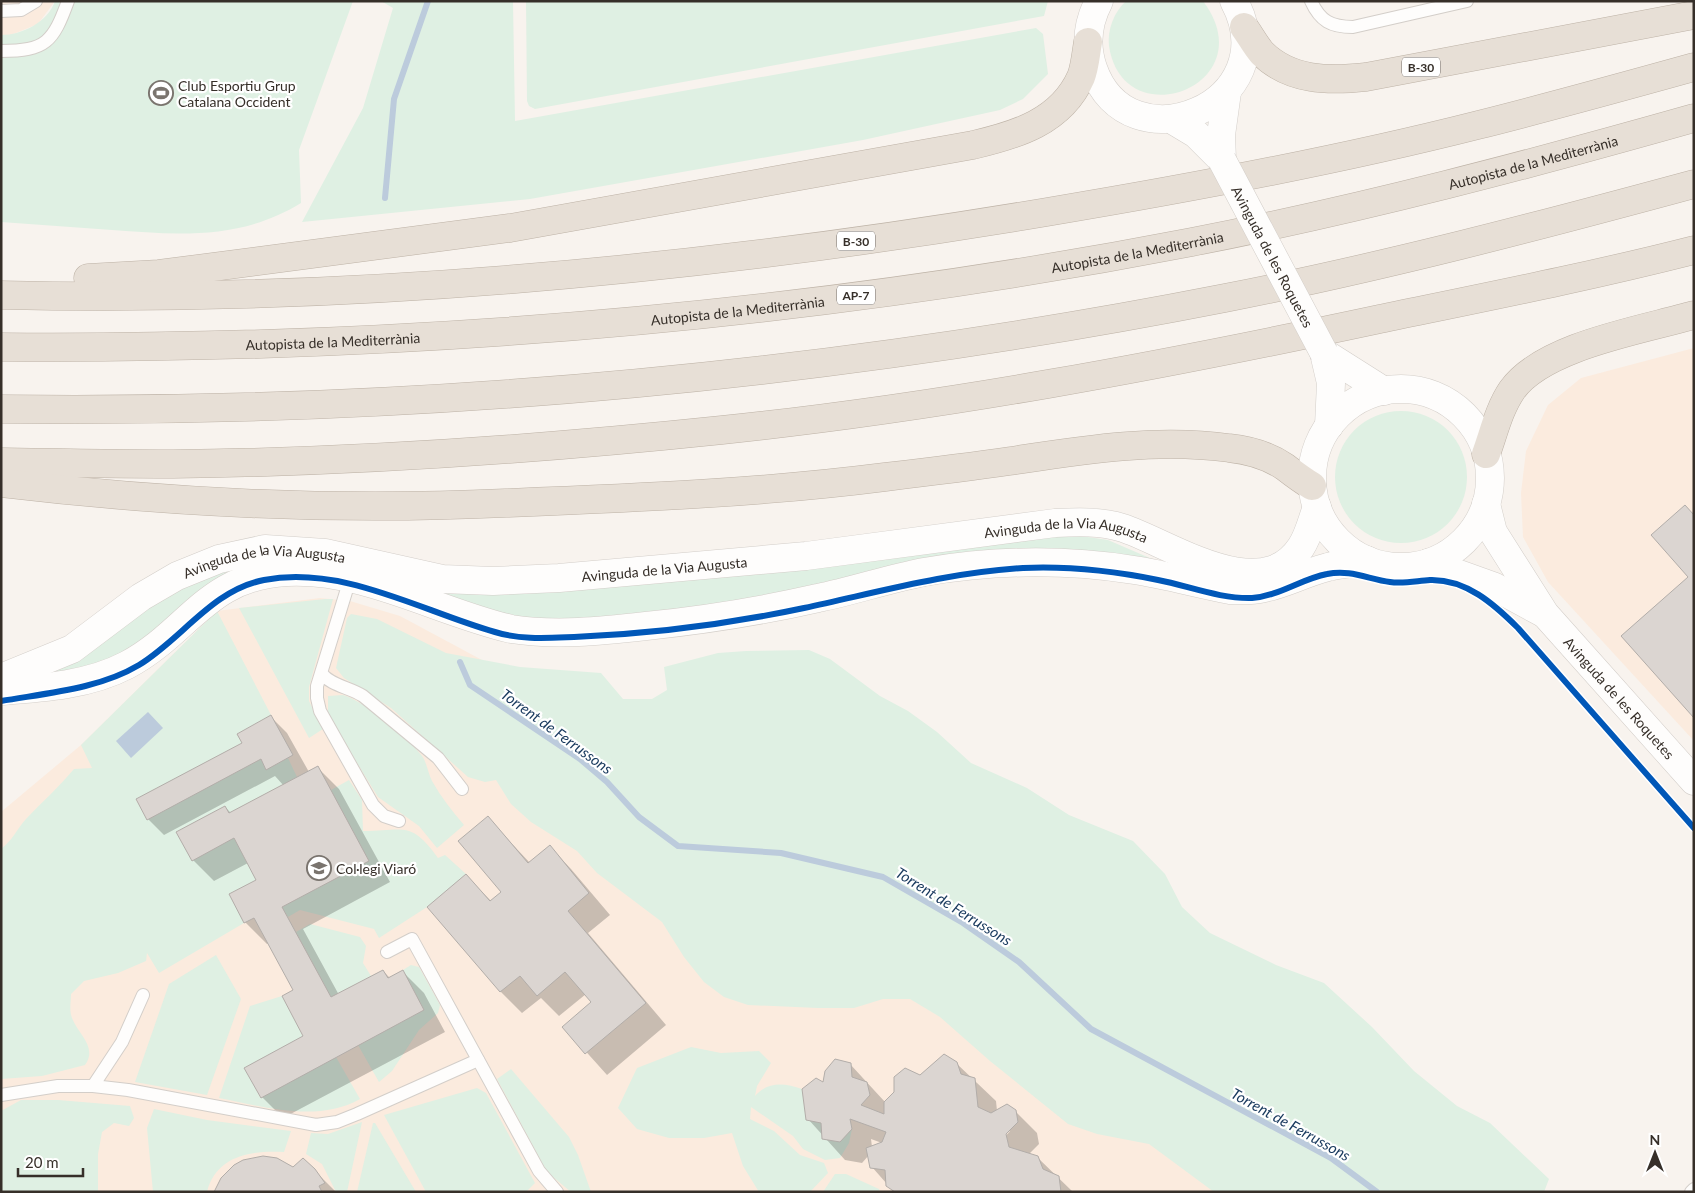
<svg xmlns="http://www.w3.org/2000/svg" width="1695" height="1193" font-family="Lato,sans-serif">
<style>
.built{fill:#fbebde}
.green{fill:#dff0e3}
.water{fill:#bccbdc}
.shadow{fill:#0003;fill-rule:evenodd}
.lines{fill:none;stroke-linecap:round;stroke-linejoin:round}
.stream{stroke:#bccbdc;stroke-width:6}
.building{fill:#dbd5d1;stroke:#b2ada9}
.lane-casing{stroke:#d3cec9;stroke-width:14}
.secondary-casing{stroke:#d3cec9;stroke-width:29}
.highway-casing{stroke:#bdb2a6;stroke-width:29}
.lane{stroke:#fefdfc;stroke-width:12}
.secondary{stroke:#fefdfc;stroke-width:28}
.highway{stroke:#e7dfd6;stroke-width:28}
.secondary-bridge-casing{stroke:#d3cec9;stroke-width:29;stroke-linecap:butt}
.secondary-bridge{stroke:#fefdfc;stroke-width:28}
.cycleway-casing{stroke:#fff;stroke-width:9}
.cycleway{stroke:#0057b8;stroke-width:6}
.labels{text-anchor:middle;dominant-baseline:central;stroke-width:4.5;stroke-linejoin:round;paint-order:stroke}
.shield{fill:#fff;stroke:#726d69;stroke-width:1}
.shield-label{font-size:12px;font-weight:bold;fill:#362f29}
.poi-label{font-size:14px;fill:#362f29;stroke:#fff;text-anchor:start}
.street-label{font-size:14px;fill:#362f29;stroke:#fff}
.water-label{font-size:15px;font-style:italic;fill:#18395d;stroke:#fff}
</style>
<rect width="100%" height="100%" fill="#f8f3ee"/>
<g class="built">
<path d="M 1,1 L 55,1 L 38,24 L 11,35 L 1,35 Z"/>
<path d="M 1694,348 L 1694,741 L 1548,582 L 1523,537 L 1521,493 L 1526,451 L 1548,405 L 1581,378 Z"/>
<path d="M 320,598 L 350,601 L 400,616 L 482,660 L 870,924 L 1152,1135 L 1222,1192 L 1,1192 L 1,812 L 81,745 L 217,611 Z"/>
</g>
<g class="green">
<path d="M 55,1 L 353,1 L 299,150 L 301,203 C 241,240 179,235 112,230 C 75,227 38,225 1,222 L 1,35 C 22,35 48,22 55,1 Z"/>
<path d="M 381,1 L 513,1 L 515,121 L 1036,28 L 1043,34 L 1048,74 L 1023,99 L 1000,110 L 863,140 L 530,199 L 302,222 L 363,108 L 393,8 Z"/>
<path d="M 526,1 L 1048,1 L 1044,16 L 535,109 L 529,106 L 527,101 Z"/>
<path d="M 1126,1 L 1203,1 C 1266,85 1123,139 1109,46 C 1107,30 1114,12 1126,1 Z"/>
<circle cx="1401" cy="477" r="66"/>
<path d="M 1074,535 L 1108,540 L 1159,562 L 807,590 L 654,615 L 522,623 L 425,588 Z"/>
<path d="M 243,565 L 151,635 L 103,664 L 30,680 L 176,589 Z"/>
<path d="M 325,599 L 333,599 L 309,687 L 309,701 L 323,729 L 309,738 L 239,608 Z"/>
<path d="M 217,611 L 271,715 L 237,734 L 242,743 L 136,800 L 147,819 L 261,759 L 266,770 L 288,758 L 297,777 L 229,813 L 225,806 L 176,832 L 192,860 L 234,838 L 256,880 L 229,894 L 244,923 L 159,973 L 147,953 L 146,961 L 118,973 L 84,981 L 71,994 C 71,1001 69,1011 72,1018 C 78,1034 98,1047 85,1065 L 42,1076 L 1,1079 L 1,849 C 12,841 17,829 26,819 C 42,802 59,787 74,769 L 92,768 L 81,745 Z"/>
<path d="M 351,614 L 377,619 L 446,653 L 520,667 L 601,673 L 623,699 L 652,699 L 667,690 L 664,667 L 718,653 L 746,651 L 809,650 L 830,659 L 880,696 L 908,711 L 937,732 L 971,763 L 1027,788 L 1069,815 L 1133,841 L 1165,874 L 1182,907 L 1210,933 L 1276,965 L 1324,983 L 1372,1027 L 1414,1071 L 1457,1106 L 1490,1123 L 1549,1179 L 1544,1192 L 1214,1192 L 1149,1144 L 1097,1134 L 1068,1124 L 990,1061 L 940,1017 L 910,999 L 883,999 L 854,1008 L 818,1008 L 748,1005 L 724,997 L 704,982 L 684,957 L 662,922 L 597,873 L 577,851 L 531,822 L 511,804 L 496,780 L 485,782 L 468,777 L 391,708 L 344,678 L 336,668 L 347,618 Z"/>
<path d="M 343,695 C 364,701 409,738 422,756 C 427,763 428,773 432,781 C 441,797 452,811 464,825 L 437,848 L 419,826 L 378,797 L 328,716 L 328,696 Z"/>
<path d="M 349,780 L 362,800 L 363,831 C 404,831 411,820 438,858 L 445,855 L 466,874 L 427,907 L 379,938 L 374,929 L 300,910 L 288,917 L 282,907 L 369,861 L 331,790 Z"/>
<path d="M 310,924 L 360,937 L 366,946 L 363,963 L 371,976 L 331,997 L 296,932 Z"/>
<path d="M 216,955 L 241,999 L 207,1095 L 135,1082 L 169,984 Z"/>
<path d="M 411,965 L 419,967 L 440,1005 L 438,1013 L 419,1030 L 392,1071 L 379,1082 L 358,1045 L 424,1010 L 403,970 Z"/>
<path d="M 282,996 L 303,1036 L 245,1068 L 260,1097 L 336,1057 L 360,1099 C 318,1123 264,1107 219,1098 L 250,1006 Z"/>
<path d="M 691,1047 L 721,1053 L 759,1051 L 771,1063 L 757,1086 L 755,1096 C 768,1081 785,1083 802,1089 L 806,1119 L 821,1123 L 840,1142 L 852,1129 L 849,1143 L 840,1158 L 825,1160 L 803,1149 L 793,1136 L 751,1107 L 750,1119 L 774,1131 L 800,1155 L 824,1163 L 828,1173 L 810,1192 L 759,1192 L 743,1166 L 732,1133 L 704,1138 L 669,1138 L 637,1129 L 618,1108 L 637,1068 Z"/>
<path d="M 511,1069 L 569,1137 L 578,1155 L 591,1192 L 571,1192 L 547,1172 L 497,1079 Z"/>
<path d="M 477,1088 L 486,1093 L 535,1183 L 526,1192 L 426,1192 L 384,1115 Z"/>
<path d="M 21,1100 L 58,1100 L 130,1106 L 134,1118 L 129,1126 L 114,1123 L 102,1132 L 98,1154 L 98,1192 L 1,1192 L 1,1111 Z"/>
<path d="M 154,1109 L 207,1120 L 291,1131 L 284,1152 C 253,1150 216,1155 207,1192 L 153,1192 L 147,1128 Z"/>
<path d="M 362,1122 L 347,1192 L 336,1192 L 322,1164 L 306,1154 L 311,1133 L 328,1134 Z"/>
<path d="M 373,1123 L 375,1123 L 416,1192 L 357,1192 Z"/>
<path d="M 835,1174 L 846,1174 L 879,1189 L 880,1192 L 823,1192 Z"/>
</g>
<path class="water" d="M 148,712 L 163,728 L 131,758 L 116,741 Z"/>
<g class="shadow">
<path d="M 271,717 L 287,733 L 309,772 L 318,768 L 339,789 L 390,882 L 303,929 L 339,995 L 383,971 L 390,978 L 403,972 L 424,993 L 445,1032 L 283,1118 L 262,1097 L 305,1036 L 295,990 L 269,943 L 267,944 L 245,922 L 231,895 L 258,880 L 248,863 L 214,881 L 193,860 L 225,807 L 232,814 L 284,786 L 275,776 L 164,835 L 148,819 L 243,743 Z"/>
<path d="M 488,818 L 530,863 L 550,847 L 571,869 L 610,915 L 588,933 L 666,1025 L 607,1075 L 564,1027 L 593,1003 L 586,994 L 559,1016 L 541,998 L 522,1013 L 501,992 L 429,907 L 466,876 L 491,901 L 503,892 Z"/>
<path d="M 956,1063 L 996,1101 L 997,1111 L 1015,1111 L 1037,1133 L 1039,1144 L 1029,1154 L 1037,1157 L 1073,1192 L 894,1192 L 872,1167 L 869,1155 L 862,1163 L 845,1160 L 808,1119 L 824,1084 L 850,1064 L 885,1102 L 920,1077 ZM 1007,1131 L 1010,1131 L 1003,1139 ZM 871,1139 L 882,1143 L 872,1147 Z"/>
<path d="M 293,1168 L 314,1170 L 336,1192 L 217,1192 Z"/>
</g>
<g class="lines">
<g class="stream">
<path d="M 385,198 L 394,99 L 428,1"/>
<path d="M 460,662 L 470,685 L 580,759 L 607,782 L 639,817 L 678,846 L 781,853 L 883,877 L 963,923 L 1019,962 L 1091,1029 L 1331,1158 L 1377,1192"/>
</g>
</g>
<g class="building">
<path d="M 1685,505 L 1694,515 L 1694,718 L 1621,636 L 1688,577 L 1651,535 Z"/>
<path d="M 271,715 L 293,755 L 266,770 L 261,759 L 147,820 L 136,799 L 242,743 L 237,734 Z"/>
<path d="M 318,766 L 369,861 L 282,907 L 331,997 L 383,970 L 388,978 L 403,970 L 424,1010 L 261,1098 L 244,1068 L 303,1036 L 282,996 L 293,990 L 254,918 L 244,923 L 229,894 L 256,880 L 234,838 L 192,861 L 176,832 L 225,806 L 229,813 Z"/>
<path d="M 488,816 L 528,863 L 550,845 L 589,893 L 568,911 L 646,1003 L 585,1054 L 562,1027 L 591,1002 L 565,972 L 537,996 L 520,976 L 500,992 L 427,907 L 466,874 L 490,901 L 501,892 L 458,841 Z"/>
<path d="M 944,1054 L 957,1062 L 961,1074 L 975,1078 L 978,1107 L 991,1113 L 1007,1104 L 1016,1110 L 1018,1122 L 1006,1134 L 1009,1147 L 1038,1156 L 1043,1169 L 1059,1176 L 1061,1192 L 895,1192 L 886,1186 L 885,1170 L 870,1168 L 866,1148 L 882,1142 L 886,1132 L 850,1119 L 852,1129 L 840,1142 L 822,1139 L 821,1123 L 806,1120 L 802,1089 L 816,1078 L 823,1082 L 825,1071 L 835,1059 L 851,1063 L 852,1077 L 867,1082 L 870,1095 L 861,1105 L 884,1114 L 884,1102 L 894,1092 L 894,1077 L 905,1068 L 920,1075 Z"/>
<path d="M 263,1156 L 277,1158 L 293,1167 L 303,1158 L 315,1169 L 325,1183 L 319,1186 L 322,1192 L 214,1192 L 221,1178 L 234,1165 L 243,1160 Z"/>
</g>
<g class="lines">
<defs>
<g id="lane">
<path d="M 1311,1 C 1320,21 1331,27 1353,27 L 1467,1"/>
<path d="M 1,11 L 21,10 L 36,1"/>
<path d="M 1,51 C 46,51 53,42 68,1"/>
<path d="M 350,579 L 317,686 L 317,698 L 320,711 L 373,805 L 384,816 L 399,821"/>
<path d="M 322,674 C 332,686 349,687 363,696 L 438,758 L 462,789"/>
<path d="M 387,952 L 412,939 L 539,1171 L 557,1192"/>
<path d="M 93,1086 L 128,1090 L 316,1125 L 337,1122 L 357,1114 L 478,1060"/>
<path d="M 1,1095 L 58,1086 L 93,1086 L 122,1042 L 143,995"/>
<path d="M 1691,1192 L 1694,1189"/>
</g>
<g id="secondary">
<path d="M 1099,1 C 1088,22 1085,45 1093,68 C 1128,170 1289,104 1234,1"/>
<path d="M 1171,119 L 1196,134 L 1222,160"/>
<path d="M 1222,160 L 1221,135 L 1227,92"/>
<path d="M 1324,353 L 1331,383 L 1329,426"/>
<path d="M 1324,353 L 1384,391"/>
<circle cx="1401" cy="478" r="89"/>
<path id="s1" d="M 1486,504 L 1493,532 L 1545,614 L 1694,781"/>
<path d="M 1428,563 L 1495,587 L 1543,613"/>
<path id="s2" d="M 1,678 L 72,649 L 141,597 L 177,576 L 219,559 L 265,549 L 325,553 L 442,579 L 493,581 L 559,578 L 806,556 L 1055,523 C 1077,522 1101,521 1123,528 C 1171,544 1261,608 1301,547 C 1309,535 1312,520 1317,507"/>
<path d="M 1,691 C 44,688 89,685 127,665 C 189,632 206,576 287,572 C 364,568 438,612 511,629 C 556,636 601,631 646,626 C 704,620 761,611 818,598 C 853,591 888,579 924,572 C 994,560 1064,559 1134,570 C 1167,575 1198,584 1230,590 C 1273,593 1290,577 1328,567 C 1341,563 1354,564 1367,560"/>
</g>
<g id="highway">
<path d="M 1244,27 C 1250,35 1255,45 1262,53 C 1290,81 1329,81 1366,77 L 1694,15"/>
<path d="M 88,278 L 159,274 L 510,228 L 973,145 C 1016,135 1061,122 1081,77 C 1085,67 1086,53 1088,42"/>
<path d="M 1,295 C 351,303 702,270 1047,212 C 1191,188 1336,161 1478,125 C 1550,107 1622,87 1694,67"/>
<path id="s3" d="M 1,347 C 400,350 800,318 1192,242 C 1361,209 1528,165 1694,118"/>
<path d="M 1,409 C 412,414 822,377 1225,298 C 1383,267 1539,226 1694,184"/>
<path d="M 1486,454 C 1494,432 1499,409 1512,390 C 1543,346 1642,330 1694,315"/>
<path d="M 1,462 C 59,463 116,464 173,464 C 356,462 540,449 722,430 C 942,407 1159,366 1375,320 C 1481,298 1588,277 1694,250"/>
<path d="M 1,483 C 168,503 338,511 506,503 C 632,498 760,493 885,477 C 927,472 968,467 1010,461 C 1083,450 1155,438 1229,448 C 1248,450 1269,456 1285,467 C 1294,474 1302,480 1312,486"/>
</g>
</defs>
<use href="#lane" class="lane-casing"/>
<use href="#secondary" class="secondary-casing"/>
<use href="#highway" class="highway-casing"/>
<use href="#lane" class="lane"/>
<use href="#secondary" class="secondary"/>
<use href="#highway" class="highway"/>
<defs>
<g id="secondary-bridge">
<path id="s4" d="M 1222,160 L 1324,353"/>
</g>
</defs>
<use href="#secondary-bridge" class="secondary-bridge-casing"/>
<use href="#secondary-bridge" class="secondary-bridge"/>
<defs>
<path id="cycleway" d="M 1,701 C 47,693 99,689 139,665 C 182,639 212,590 264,580 C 343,565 421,611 495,632 C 521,640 547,638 574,637 C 650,634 729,624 804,608 C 879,592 945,573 1023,568 C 1068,566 1114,571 1158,580 C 1189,586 1220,599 1252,598 C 1279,596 1301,579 1327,574 C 1350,569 1368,579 1390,582 C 1403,584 1416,581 1430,580 C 1466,579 1494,604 1518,628 L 1694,828"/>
</defs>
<use href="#cycleway" class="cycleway-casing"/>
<use href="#cycleway" class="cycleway"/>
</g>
<defs>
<symbol id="stadium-ring" viewBox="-11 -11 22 22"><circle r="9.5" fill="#fff" stroke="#7a746e" stroke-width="1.5"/><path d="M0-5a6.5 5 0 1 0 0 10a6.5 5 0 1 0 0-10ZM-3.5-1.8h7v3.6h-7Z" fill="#7a746e"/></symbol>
<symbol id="school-ring" viewBox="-11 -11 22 22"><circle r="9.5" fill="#fff" stroke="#7a746e" stroke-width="1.5"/><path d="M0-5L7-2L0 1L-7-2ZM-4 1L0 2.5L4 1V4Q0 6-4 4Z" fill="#7a746e"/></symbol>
</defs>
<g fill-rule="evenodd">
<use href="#stadium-ring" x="147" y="79" width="28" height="28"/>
<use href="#school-ring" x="305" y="854" width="28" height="28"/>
</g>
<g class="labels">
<g class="shield">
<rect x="1402" y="57.5" width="38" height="19" rx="4"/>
<rect x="837" y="231.5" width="38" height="19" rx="4"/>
<rect x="837" y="285.5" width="38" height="19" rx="4"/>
</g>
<g class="shield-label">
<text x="1421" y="67">B-30</text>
<text x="856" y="241">B-30</text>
<text x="856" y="295">AP-7</text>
</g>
<g class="poi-label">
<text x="178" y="85">Club Esportiu Grup<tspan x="178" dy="16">Catalana Occident</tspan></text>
<text x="336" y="868">Col·legi Viaró</text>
</g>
<g class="street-label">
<text stroke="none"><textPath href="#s3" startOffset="1548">Autopista de la Mediterrània</textPath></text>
<text stroke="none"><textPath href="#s3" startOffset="1142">Autopista de la Mediterrània</textPath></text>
<text stroke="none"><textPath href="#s4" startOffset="109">Avinguda de les Roquetes</textPath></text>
<text stroke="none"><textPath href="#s3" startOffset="738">Autopista de la Mediterrània</textPath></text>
<text stroke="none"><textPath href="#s3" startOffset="332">Autopista de la Mediterrània</textPath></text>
<text stroke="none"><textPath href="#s2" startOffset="1105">Avinguda de la Via Augusta</textPath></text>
<text stroke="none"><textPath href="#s2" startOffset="295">Avinguda de la Via Augusta</textPath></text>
<text stroke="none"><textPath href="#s2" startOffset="700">Avinguda de la Via Augusta</textPath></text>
<text stroke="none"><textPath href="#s1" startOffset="238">Avinguda de les Roquetes</textPath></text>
</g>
<g class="water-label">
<text transform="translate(557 731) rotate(36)">Torrent de Ferrussons</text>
<text transform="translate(954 906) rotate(32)">Torrent de Ferrussons</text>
<text transform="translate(1291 1124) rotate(29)">Torrent de Ferrussons</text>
</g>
</g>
<rect width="1695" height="1193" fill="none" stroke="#362f29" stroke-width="5"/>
<g transform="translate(1655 1153)" stroke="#ffffff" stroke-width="4" paint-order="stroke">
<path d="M0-4L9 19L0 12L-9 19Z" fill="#362f29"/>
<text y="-8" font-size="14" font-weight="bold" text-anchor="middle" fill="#362f29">N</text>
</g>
<path d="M18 1168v8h65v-8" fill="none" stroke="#362f29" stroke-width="2.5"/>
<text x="25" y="1168" font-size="15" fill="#362f29" stroke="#ffffff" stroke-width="4" paint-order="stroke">20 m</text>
</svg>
